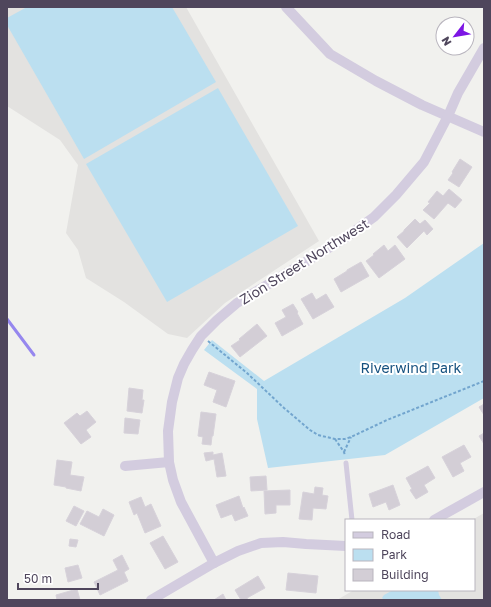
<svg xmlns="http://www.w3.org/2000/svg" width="491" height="607" font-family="'Golos Text',sans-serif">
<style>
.education{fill:#e3e2e0}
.green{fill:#bbdff0}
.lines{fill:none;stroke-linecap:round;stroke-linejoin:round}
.stream{stroke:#9687ee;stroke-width:3}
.building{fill:#d3ced6;stroke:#d7d2da}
.path{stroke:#72a5ce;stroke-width:2;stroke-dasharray:3 2;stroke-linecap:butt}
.service{stroke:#d3ccdf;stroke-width:5}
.minor{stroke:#d3ccdf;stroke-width:10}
.labels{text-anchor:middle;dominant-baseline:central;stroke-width:4;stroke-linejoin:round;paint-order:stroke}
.street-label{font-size:14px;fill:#4f465c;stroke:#fff}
.park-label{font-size:14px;fill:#15517f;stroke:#fff}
</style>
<rect width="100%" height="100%" fill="#f1f1ee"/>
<g class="education">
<path d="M 7,7 L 186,7 L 319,241 L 225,303 L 187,338 L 168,334 L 124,302 L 86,278 L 78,250 L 66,233 L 78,165 L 60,140 L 7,106 Z"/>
<path d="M 484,513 L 484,600 L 337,600 L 354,590 L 474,590 L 474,520 L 472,520 Z"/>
</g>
<g class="green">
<path d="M 27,7 L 172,7 L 216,82 L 84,159 L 7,25 L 7,18 Z"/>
<path d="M 218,88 L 298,226 L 167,302 L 86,164 Z"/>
<path d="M 484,243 L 484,398 L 385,455 L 268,468 L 257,419 L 257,389 L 204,350 L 212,340 L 264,381 L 405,298 Z"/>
<path d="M 393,590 L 438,590 L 439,595 L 442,600 L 384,600 L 382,598 L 384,595 Z"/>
</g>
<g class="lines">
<path class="stream" d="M 7,319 L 34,355"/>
</g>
<g class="building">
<path d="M 460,159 L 472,167 L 459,187 L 448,180 L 453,173 L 452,172 Z"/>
<path d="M 449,189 L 462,200 L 455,208 L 448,203 L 434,219 L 423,210 L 430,203 L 428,202 L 437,191 L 443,196 Z"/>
<path d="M 415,219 L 420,224 L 425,220 L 433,229 L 427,235 L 424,231 L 407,248 L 397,237 L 404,231 L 404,230 Z"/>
<path d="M 384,245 L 388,251 L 395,245 L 405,259 L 379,278 L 366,261 L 374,255 L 373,254 Z"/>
<path d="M 361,262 L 369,276 L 341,292 L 334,279 L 347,271 L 347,270 Z"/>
<path d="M 312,293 L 316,300 L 326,294 L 334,307 L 313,319 L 301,299 Z"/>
<path d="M 293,304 L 298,312 L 297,313 L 303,324 L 282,336 L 275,323 L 286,317 L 282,310 Z"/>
<path d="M 257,324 L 267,336 L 240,357 L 231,346 L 240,340 L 239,339 Z"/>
<path d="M 209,372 L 235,381 L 226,407 L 213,402 L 217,390 L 204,385 Z"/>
<path d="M 129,388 L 143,390 L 142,400 L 144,400 L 142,413 L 127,411 Z"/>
<path d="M 484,404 L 484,415 L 479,407 Z"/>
<path d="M 87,411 L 96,422 L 86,430 L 91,437 L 81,444 L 64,423 L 77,413 L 80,416 Z"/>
<path d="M 201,412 L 216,414 L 213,436 L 212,436 L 211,445 L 202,444 L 203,437 L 198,436 Z"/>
<path d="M 125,418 L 140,420 L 138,434 L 124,433 Z"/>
<path d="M 484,433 L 484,444 L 479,436 Z"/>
<path d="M 464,445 L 471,457 L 460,463 L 464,471 L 453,477 L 442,457 Z"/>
<path d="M 213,452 L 213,455 L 222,453 L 226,476 L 217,477 L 214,459 L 206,461 L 204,453 Z"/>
<path d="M 57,460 L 72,462 L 70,475 L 84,477 L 81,491 L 66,488 L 66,487 L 54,485 Z"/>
<path d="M 428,466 L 435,478 L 424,485 L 428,492 L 416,499 L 410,490 L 412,489 L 406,478 Z"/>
<path d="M 266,476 L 267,490 L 251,491 L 250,477 Z"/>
<path d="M 393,485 L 400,505 L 389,510 L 386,502 L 373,507 L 369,494 Z"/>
<path d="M 315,487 L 323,488 L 322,495 L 328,496 L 326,509 L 313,508 L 312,520 L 299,519 L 303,492 L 314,494 Z"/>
<path d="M 290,490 L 290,505 L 276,505 L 276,513 L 265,514 L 264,491 Z"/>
<path d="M 239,496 L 243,508 L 244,507 L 248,516 L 235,521 L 232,514 L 221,518 L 216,505 Z"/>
<path d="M 141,497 L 145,507 L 151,504 L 161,526 L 145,533 L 137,513 L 134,515 L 129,502 Z"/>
<path d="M 74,506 L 84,511 L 76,526 L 66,521 Z"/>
<path d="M 103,509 L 114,515 L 104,536 L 80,524 L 87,511 L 99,517 Z"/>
<path d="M 163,536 L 178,562 L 165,569 L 150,543 Z"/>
<path d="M 70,539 L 78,540 L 76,547 L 69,546 Z"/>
<path d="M 122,555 L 129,569 L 124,572 L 128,581 L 100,595 L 94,582 L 118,570 L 113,560 Z"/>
<path d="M 78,565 L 82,578 L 68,582 L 65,568 Z"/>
<path d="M 288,573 L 318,576 L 316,593 L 286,590 Z"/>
<path d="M 258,576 L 265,588 L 247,598 L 248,600 L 241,600 L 235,590 Z"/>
<path d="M 77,589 L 80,600 L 57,600 L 56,595 Z"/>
<path d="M 223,594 L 226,600 L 214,600 Z"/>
</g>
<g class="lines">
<g class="path">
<path d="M 208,341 L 247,373 L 284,408 L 310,430 L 318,435 L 335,439 L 345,439 L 351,437 L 387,420 L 484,381"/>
<path d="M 335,439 L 344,452 L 345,456"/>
<path d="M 344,452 L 351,437"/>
</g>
<path class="service" d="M 346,463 L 352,520"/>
<g class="minor">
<path d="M 286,7 L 330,54 L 376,81 L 422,105 L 484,132"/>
<path d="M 125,466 L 169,462"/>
<path d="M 434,520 L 484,492"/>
<path d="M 214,563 L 181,502 L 173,480 L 169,462 L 168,431 L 172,402 L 178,378 L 184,364 L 192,350 L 201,336 L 217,320 L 237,303 L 342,240 L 374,217 L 396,195 L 424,162 L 448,116 L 458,93 L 484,48"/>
<path d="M 151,600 L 214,563 L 238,551 L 261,543 L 283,542 L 306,544 L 346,546"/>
</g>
</g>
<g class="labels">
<g class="street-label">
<text transform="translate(304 261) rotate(-32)">Zion Street Northwest</text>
</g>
<g class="park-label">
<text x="411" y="367">Riverwind Park</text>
</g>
</g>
<rect width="491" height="607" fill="none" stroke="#4f465c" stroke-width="16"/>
<rect x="345" y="519" width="130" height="72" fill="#ffffff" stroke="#b9b5be"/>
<rect x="353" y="532" width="20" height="6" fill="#d3ccdf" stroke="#b9b5be"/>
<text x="381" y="539" font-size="12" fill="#4f465c">Road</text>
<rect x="353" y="549" width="20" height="12" fill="#bbdff0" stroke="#b9b5be"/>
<text x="381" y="559" font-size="12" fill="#4f465c">Park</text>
<rect x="353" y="569" width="20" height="12" fill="#d3ced6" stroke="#b9b5be"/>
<text x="381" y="579" font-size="12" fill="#4f465c">Building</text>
<g transform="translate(455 36) rotate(239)"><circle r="19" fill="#ffffff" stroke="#b9b5be"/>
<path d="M0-3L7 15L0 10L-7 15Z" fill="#7d15e4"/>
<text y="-6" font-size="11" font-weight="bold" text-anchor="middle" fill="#4f465c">N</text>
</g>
<path d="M18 583v6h80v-6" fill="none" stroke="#4f465c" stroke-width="2"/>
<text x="24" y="583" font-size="12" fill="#4f465c" stroke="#ffffff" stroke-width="3" paint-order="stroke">50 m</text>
</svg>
